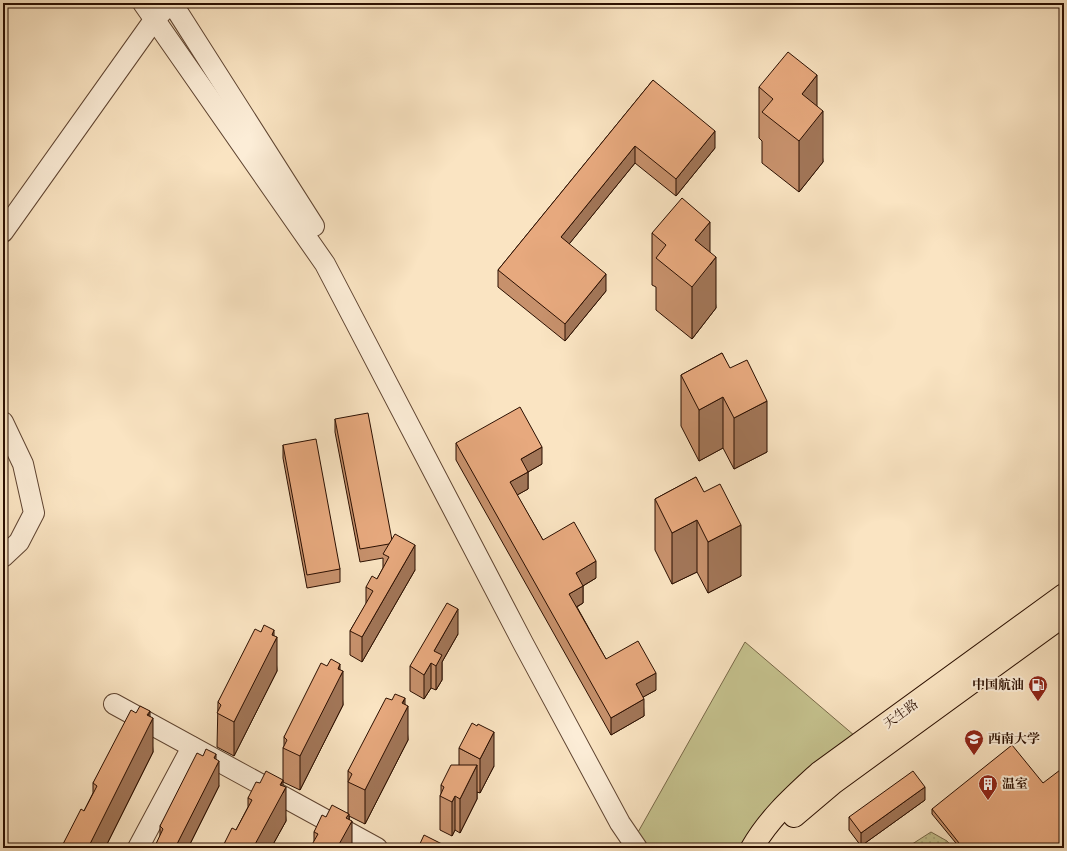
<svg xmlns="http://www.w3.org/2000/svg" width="1067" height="851" font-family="'IM FELL Double Pica','Noto Serif SC',serif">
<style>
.grass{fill:url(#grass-dots);stroke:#786848}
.garden{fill:#c5c28e;stroke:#786848}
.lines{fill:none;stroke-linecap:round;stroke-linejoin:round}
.minor-casing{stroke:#5f4431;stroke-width:22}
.highway-casing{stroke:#2b0f01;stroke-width:24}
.minor{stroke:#fcedd7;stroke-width:20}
.highway{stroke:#fae4c2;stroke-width:22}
.wall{fill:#c7916c;stroke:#2b0f01}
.shaded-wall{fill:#a27658;stroke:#2b0f01}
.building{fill:#e7a97e;stroke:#2b0f01}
.labels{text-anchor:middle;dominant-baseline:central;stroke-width:4;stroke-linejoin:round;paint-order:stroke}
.poi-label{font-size:13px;font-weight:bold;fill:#2b0f01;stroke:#fcedd7;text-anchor:start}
.street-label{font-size:13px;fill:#2b0f01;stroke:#fcedd7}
</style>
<defs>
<pattern id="grass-dots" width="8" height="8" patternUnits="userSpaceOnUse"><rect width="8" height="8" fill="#c5c28e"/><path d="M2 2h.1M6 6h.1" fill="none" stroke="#a9a679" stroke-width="1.8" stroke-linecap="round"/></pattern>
</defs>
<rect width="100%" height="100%" fill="#fae4c2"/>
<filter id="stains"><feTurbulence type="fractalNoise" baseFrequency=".005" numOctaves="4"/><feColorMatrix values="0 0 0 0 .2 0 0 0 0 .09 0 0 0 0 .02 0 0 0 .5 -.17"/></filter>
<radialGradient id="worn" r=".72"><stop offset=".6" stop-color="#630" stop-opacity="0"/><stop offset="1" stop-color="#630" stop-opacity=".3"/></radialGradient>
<path class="grass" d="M 931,832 L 947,841 L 953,848 L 906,848 Z"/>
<path class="garden" d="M 745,642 L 862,742 L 752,848 L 637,848 L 633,841 Z"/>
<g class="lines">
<defs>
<g id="minor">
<path d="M 143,3 L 325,264 L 523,643 L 620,823 L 637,848"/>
<path d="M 172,3 L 314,226"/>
<path d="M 3,232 L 154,20 L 163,11"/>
<path d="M 3,422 L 23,464 L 34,513 L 19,542 L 3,557"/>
<path d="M 114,704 L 377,848"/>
<path d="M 138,848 L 192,747"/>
</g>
<g id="highway">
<path d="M 794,816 L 833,783 L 1064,615"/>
<path d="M 752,848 C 769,818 794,796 819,773 L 1064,595"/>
</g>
</defs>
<use href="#minor" class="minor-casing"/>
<use href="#highway" class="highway-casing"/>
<use href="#minor" class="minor"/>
<use href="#highway" class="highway"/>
</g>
<g class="wall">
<path d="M 653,80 L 715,148 L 676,196 L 635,163 L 569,244 L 606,291 L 565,341 L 498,287 L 498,270 Z"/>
<path d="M 759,87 L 817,106 L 823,162 L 799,192 L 762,163 L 762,141 L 759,138 Z"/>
<path d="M 652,233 L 710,252 L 716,308 L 692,339 L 656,310 L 656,287 L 652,285 Z"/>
<path d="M 722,353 L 767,452 L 734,469 L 723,448 L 699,461 L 681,426 L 681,375 Z"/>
<path d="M 335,419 L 392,540 L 415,570 L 362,662 L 350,655 L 350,631 L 366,604 L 366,587 L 377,579 L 383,568 L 383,558 L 360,562 L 335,432 Z"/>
<path d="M 456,443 L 542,464 L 528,472 L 528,489 L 517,495 L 543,540 L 596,578 L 583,586 L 583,603 L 577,607 L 606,659 L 656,690 L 643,697 L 644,716 L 611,735 L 456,460 Z"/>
<path d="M 283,445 L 340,569 L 340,582 L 307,588 L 283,458 Z"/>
<path d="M 696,477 L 741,576 L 708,593 L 697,572 L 672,584 L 655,550 L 655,499 Z"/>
<path d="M 261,632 L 274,636 L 277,671 L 234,756 L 217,747 L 218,702 Z"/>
<path d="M 458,634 L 442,662 L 442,680 L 436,690 L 431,688 L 424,699 L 410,691 L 410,666 Z"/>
<path d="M 327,666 L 340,670 L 343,705 L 300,790 L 283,782 L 283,748 L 284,746 L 284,737 Z"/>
<path d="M 392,700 L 405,704 L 408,740 L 365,824 L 349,816 L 352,848 L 314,841 L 314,832 L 326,817 L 348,813 L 348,771 Z"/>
<path d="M 136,713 L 150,716 L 153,752 L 105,848 L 61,848 L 84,811 L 93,793 L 93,783 Z"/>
<path d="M 459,748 L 494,766 L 480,793 L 477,792 L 477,799 L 460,833 L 455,830 L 452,836 L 440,830 L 440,796 L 441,794 L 441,785 L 459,765 Z"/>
<path d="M 203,756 L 219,786 L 188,848 L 154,848 L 160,837 L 160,826 Z"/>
<path d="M 260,783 L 283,786 L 286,821 L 271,848 L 224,848 L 224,844 L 236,830 L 248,807 L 248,798 Z"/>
<path d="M 1043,783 L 1064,848 L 960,848 L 932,814 L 932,809 Z"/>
<path d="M 925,800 L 861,846 L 849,830 L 849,817 Z"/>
</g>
<g class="shaded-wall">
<path d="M 817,75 L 817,118 L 823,111 L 823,162 L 799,192 L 799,141 L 802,94 Z"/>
<path d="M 715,131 L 715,148 L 676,196 L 676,179 Z"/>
<path d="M 635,146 L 635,163 L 561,254 L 561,237 Z"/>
<path d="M 710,222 L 710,265 L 716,257 L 716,308 L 692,339 L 692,287 L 695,240 Z"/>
<path d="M 606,274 L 606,291 L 565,341 L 565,324 Z"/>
<path d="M 723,397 L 723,448 L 699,461 L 699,410 Z"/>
<path d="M 767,401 L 767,452 L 734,469 L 734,418 Z"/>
<path d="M 542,447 L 542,464 L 521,476 L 521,459 Z"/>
<path d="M 528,472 L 528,489 L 510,499 L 510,482 Z"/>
<path d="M 697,520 L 697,572 L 672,584 L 672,533 Z"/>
<path d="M 741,525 L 741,576 L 708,593 L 708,542 Z"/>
<path d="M 415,545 L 415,570 L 362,662 L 362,637 Z"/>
<path d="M 596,561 L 596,578 L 576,590 L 576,573 Z"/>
<path d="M 583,586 L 583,603 L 569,611 L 569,594 Z"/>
<path d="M 458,609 L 458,634 L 442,662 L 442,680 L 436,690 L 436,666 L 434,651 Z"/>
<path d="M 274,630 L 274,643 L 277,637 L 277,671 L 234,756 L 234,722 Z"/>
<path d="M 431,663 L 431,688 L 424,699 L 424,675 Z"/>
<path d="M 340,664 L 340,677 L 343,671 L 343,705 L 300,790 L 300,756 Z"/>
<path d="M 656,673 L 656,690 L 636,701 L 636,684 Z"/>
<path d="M 405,698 L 405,712 L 408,706 L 408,740 L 365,824 L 365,790 Z"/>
<path d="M 644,699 L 644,716 L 611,735 L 611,718 Z"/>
<path d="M 150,711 L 150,724 L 153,718 L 153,752 L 105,848 L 88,848 Z"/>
<path d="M 494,732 L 494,766 L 480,793 L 480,759 Z"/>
<path d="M 216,754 L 216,767 L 219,761 L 219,786 L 188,848 L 175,848 Z"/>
<path d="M 477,765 L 477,799 L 460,833 L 460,799 Z"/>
<path d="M 283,780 L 283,793 L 286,787 L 286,821 L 271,848 L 253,848 Z"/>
<path d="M 925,787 L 925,800 L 861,846 L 861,833 Z"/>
<path d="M 455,796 L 455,830 L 452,836 L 452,802 Z"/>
<path d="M 349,814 L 349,826 L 352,821 L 352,848 L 337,848 L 346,818 Z"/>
<path d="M 970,844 L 970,848 L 965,848 Z"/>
</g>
<g class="building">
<path d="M 788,52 L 817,75 L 802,94 L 823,111 L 799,141 L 762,112 L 773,99 L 759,87 Z"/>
<path d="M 653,80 L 715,131 L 676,179 L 635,146 L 561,237 L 606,274 L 565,324 L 498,270 Z"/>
<path d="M 682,198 L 710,222 L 695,240 L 716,257 L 692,287 L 656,258 L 666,245 L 652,233 Z"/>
<path d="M 722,353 L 730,368 L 747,360 L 767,401 L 734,418 L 723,397 L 699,410 L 681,375 Z"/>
<path d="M 520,407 L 542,447 L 521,459 L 528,472 L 510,482 L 543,540 L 574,522 L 596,561 L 576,573 L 583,586 L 569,594 L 606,659 L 638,641 L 656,673 L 636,684 L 644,699 L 611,718 L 456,443 Z"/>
<path d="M 368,413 L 392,540 L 389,544 L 360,549 L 335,419 Z"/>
<path d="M 316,439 L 340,569 L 307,575 L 283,445 Z"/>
<path d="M 696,477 L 704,492 L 720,484 L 741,525 L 708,542 L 697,520 L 672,533 L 655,499 Z"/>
<path d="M 395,534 L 415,545 L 362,637 L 350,631 L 373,591 L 366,587 L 372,576 L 377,579 L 389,557 L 383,554 Z"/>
<path d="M 447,603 L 458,609 L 434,651 L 442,655 L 436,666 L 431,663 L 424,675 L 410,666 Z"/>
<path d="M 264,625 L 274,630 L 272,635 L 277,637 L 234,722 L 217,713 L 221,705 L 218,702 L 255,629 L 261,632 Z"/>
<path d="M 331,659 L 340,664 L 338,669 L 343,671 L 300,756 L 283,748 L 287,740 L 284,737 L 321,663 L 327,666 Z"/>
<path d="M 395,694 L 405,698 L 402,703 L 408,706 L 365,790 L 348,782 L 352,774 L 348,771 L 386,698 L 392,700 Z"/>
<path d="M 140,706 L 150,711 L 147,715 L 153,718 L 88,848 L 61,848 L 81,809 L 84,811 L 97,786 L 93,783 L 131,710 L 136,713 Z"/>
<path d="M 472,723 L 477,726 L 478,724 L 494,732 L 480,759 L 459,748 Z"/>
<path d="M 1012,745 L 1043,783 L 1064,767 L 1064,848 L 973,848 L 970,844 L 965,848 L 963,848 L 932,809 Z"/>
<path d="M 206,749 L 216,754 L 214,758 L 219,761 L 175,848 L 154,848 L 163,829 L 160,826 L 197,753 L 203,756 Z"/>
<path d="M 451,765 L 477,765 L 460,799 L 455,796 L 452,802 L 440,796 L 444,787 L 441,785 Z"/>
<path d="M 266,771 L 283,780 L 280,785 L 286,787 L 253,848 L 227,848 L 228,846 L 224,844 L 232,828 L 236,830 L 252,800 L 248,798 L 256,782 L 260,783 Z"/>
<path d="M 913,771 L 925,787 L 861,833 L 849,817 Z"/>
<path d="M 332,805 L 349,814 L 346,818 L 352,821 L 337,848 L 310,848 L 318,834 L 314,832 L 322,815 L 326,817 Z"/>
<path d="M 424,835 L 450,848 L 418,848 Z"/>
</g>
<defs>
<symbol id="fuel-pin" viewBox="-11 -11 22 30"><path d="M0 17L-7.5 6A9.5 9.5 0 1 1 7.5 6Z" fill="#8f2418" stroke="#fcedd7"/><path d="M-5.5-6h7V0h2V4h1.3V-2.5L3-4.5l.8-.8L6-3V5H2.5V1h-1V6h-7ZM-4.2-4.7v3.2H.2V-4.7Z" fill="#fff"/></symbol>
<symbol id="university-pin" viewBox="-11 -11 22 30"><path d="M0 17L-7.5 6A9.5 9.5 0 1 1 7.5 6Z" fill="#8f2418" stroke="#fcedd7"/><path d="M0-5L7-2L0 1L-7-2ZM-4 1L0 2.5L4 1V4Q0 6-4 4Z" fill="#fff"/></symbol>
<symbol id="building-pin" viewBox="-11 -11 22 30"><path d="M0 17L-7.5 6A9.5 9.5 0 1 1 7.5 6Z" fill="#8f2418" stroke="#fcedd7"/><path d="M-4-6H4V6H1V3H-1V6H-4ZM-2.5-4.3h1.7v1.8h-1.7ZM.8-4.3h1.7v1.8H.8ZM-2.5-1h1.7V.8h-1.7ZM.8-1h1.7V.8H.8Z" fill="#fff"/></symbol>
</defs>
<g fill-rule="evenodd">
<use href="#fuel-pin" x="1027" y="674" width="22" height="30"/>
<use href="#university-pin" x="963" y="728" width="22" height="30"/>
<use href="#building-pin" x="977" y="773" width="22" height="30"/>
</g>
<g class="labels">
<g class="poi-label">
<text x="1024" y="685" text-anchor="end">中国航油</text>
<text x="988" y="739">西南大学</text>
<text x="1002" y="784">温室</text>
</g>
<g class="street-label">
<text transform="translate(901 714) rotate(-36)">天生路</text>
</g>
</g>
<rect width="1067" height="851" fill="none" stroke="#fae4c2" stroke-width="16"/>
<rect x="4" y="4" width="1059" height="843" fill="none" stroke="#2b0f01" stroke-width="2"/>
<rect x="8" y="8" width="1051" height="835" fill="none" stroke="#2b0f01"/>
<rect width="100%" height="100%" filter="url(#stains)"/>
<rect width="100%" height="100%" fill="url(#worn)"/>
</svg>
